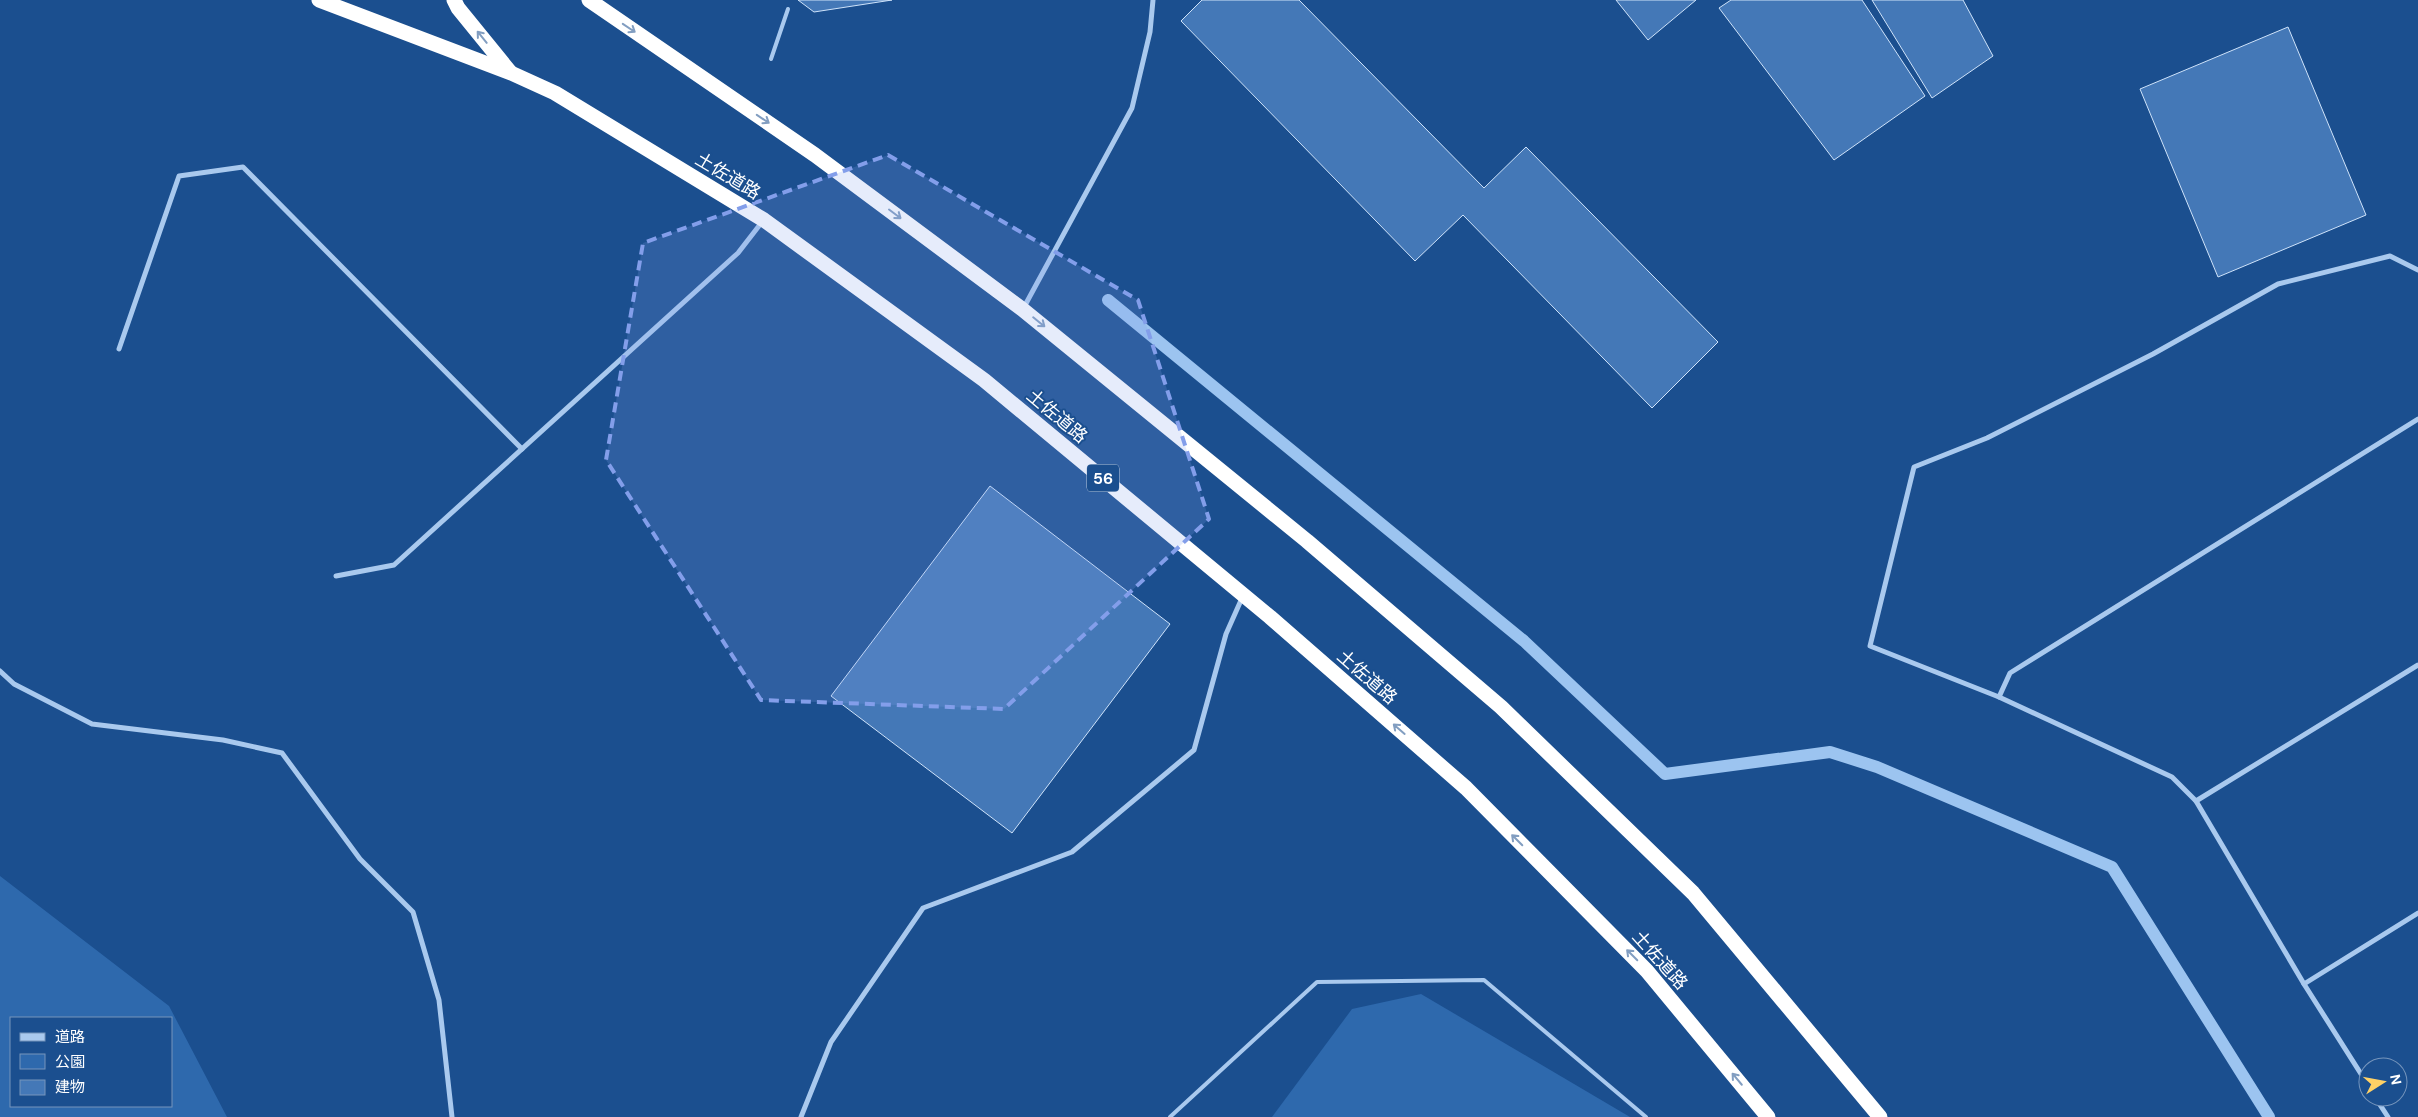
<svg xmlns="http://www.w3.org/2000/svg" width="2418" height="1117" font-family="'DM Sans','Noto Sans JP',sans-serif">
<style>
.green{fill:#2e69ad;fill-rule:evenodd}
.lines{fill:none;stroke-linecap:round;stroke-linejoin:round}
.stream{stroke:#9cc4f0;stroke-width:12}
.building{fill:#4478b7;stroke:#cfe3fa}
.lane{stroke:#a9c9ee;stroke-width:4}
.street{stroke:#a9c9ee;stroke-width:5}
.highway{stroke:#fff;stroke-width:15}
.oneway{stroke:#829ec1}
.marked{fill:#839eea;fill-opacity:0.2;stroke:#839eea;stroke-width:4;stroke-dasharray:10 6;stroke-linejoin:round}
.labels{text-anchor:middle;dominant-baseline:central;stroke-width:4;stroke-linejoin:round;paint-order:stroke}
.shield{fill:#1b4f8f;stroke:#bbcadd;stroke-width:1}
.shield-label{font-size:16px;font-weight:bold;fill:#fff}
.street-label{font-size:18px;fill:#fff;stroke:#1b4f8f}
</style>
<rect width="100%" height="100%" fill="#1b4f8f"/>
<g class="green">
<path d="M 0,876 L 169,1006 L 227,1117 L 0,1117 ZM 171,1018 L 171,1106 L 11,1106 L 11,1018 Z"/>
<path d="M 1421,994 L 1630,1117 L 1272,1117 L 1352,1009 Z"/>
</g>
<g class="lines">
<path class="stream" d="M 1108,300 L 1524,641 L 1665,774 L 1830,752 L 1877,767 L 2112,867 L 2269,1117"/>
</g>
<g class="building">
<path d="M 798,0 L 892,0 L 814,12 Z"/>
<path d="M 1202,0 L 1299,0 L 1484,188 L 1526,147 L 1718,342 L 1652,408 L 1463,215 L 1415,261 L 1181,21 Z"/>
<path d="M 1616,0 L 1696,0 L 1648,40 Z"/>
<path d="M 1731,0 L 1862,0 L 1925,96 L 1834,160 L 1719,8 Z"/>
<path d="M 1872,0 L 1963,0 L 1993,56 L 1932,98 Z"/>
<path d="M 2288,27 L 2366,215 L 2218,277 L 2140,89 Z"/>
<path d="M 990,486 L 1170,624 L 1012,833 L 831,696 Z"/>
</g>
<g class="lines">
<g class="lane">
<path d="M 771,59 L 788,9"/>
<path d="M 1170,1117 L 1317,982 L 1484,980 L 1646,1117"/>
</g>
<g class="street">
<path d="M 1023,309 L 1132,108 L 1150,32 L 1153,0"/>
<path d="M 119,349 L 179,176 L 243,167 L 522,449"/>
<path d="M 336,576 L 394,565 L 738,253 L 762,222"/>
<path d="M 0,671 L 14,684 L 92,724 L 223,740 L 282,753 L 360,859 L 413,912 L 439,1000 L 452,1117"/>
<path d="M 1999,697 L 2010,673 L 2418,419"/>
<path d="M 2196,801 L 2418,665"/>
<path d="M 2304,984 L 2418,913"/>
<path d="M 2368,1085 L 2304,984 L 2196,801 L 2172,777 L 1999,697 L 1870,646 L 1914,467 L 1987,438 L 2153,354 L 2278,284 L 2390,256 L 2418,270"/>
<path d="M 2375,1097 L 2388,1117"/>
<path d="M 801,1117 L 831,1042 L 923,908 L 1072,852 L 1194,750 L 1226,634 L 1242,598"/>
</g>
<g class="highway">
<path d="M 319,0 L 511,73 L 555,93 L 764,220 L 984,380 L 1270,617 L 1466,788 L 1647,971 L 1768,1117"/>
<path d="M 454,0 L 458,8 L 510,72"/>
<path d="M 589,0 L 815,155 L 1022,309 L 1307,541 L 1501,707 L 1693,893 L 1880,1117"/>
</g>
</g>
<defs><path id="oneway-shaft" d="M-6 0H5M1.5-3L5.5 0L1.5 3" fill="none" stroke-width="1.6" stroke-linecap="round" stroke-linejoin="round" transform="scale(1.25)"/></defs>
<g class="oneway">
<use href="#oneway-shaft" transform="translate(629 28) rotate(34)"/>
<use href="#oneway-shaft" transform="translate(482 37) rotate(-129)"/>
<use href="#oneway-shaft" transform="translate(763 119) rotate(34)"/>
<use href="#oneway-shaft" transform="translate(895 214) rotate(37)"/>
<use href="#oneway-shaft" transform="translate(1039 322) rotate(39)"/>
<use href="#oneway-shaft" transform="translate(1399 729) rotate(-139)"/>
<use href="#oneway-shaft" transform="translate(1517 840) rotate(-135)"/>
<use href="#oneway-shaft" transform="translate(1632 955) rotate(-135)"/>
<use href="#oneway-shaft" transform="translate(1737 1079) rotate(-130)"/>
</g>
<path class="marked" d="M 888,155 L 1138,300 L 1209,519 L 1004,709 L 761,700 L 606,460 L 643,243 Z"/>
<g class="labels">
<rect class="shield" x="1087" y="464.5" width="32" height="27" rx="4"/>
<g class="shield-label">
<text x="1103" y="478">56</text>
</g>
<g class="street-label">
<text transform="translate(728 176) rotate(31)">土佐道路</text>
<text transform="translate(1057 416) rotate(40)">土佐道路</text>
<text transform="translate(1367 677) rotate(41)">土佐道路</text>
<text transform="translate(1660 960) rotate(48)">土佐道路</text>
</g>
</g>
<rect x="10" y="1017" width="162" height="90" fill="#1b4f8f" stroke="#7695bc"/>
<rect x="20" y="1033" width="25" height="8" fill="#a9c9ee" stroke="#7695bc"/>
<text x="55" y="1042" font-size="15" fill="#ffffff">道路</text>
<rect x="20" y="1054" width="25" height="15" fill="#2e69ad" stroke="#7695bc"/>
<text x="55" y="1067" font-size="15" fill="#ffffff">公園</text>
<rect x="20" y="1080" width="25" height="15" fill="#4478b7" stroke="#7695bc"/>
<text x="55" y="1092" font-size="15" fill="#ffffff">建物</text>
<g transform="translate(2383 1082) rotate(79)"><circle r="24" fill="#1b4f8f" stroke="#7695bc"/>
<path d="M0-4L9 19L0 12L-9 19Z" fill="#ffd166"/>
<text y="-8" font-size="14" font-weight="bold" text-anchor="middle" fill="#ffffff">N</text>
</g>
</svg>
